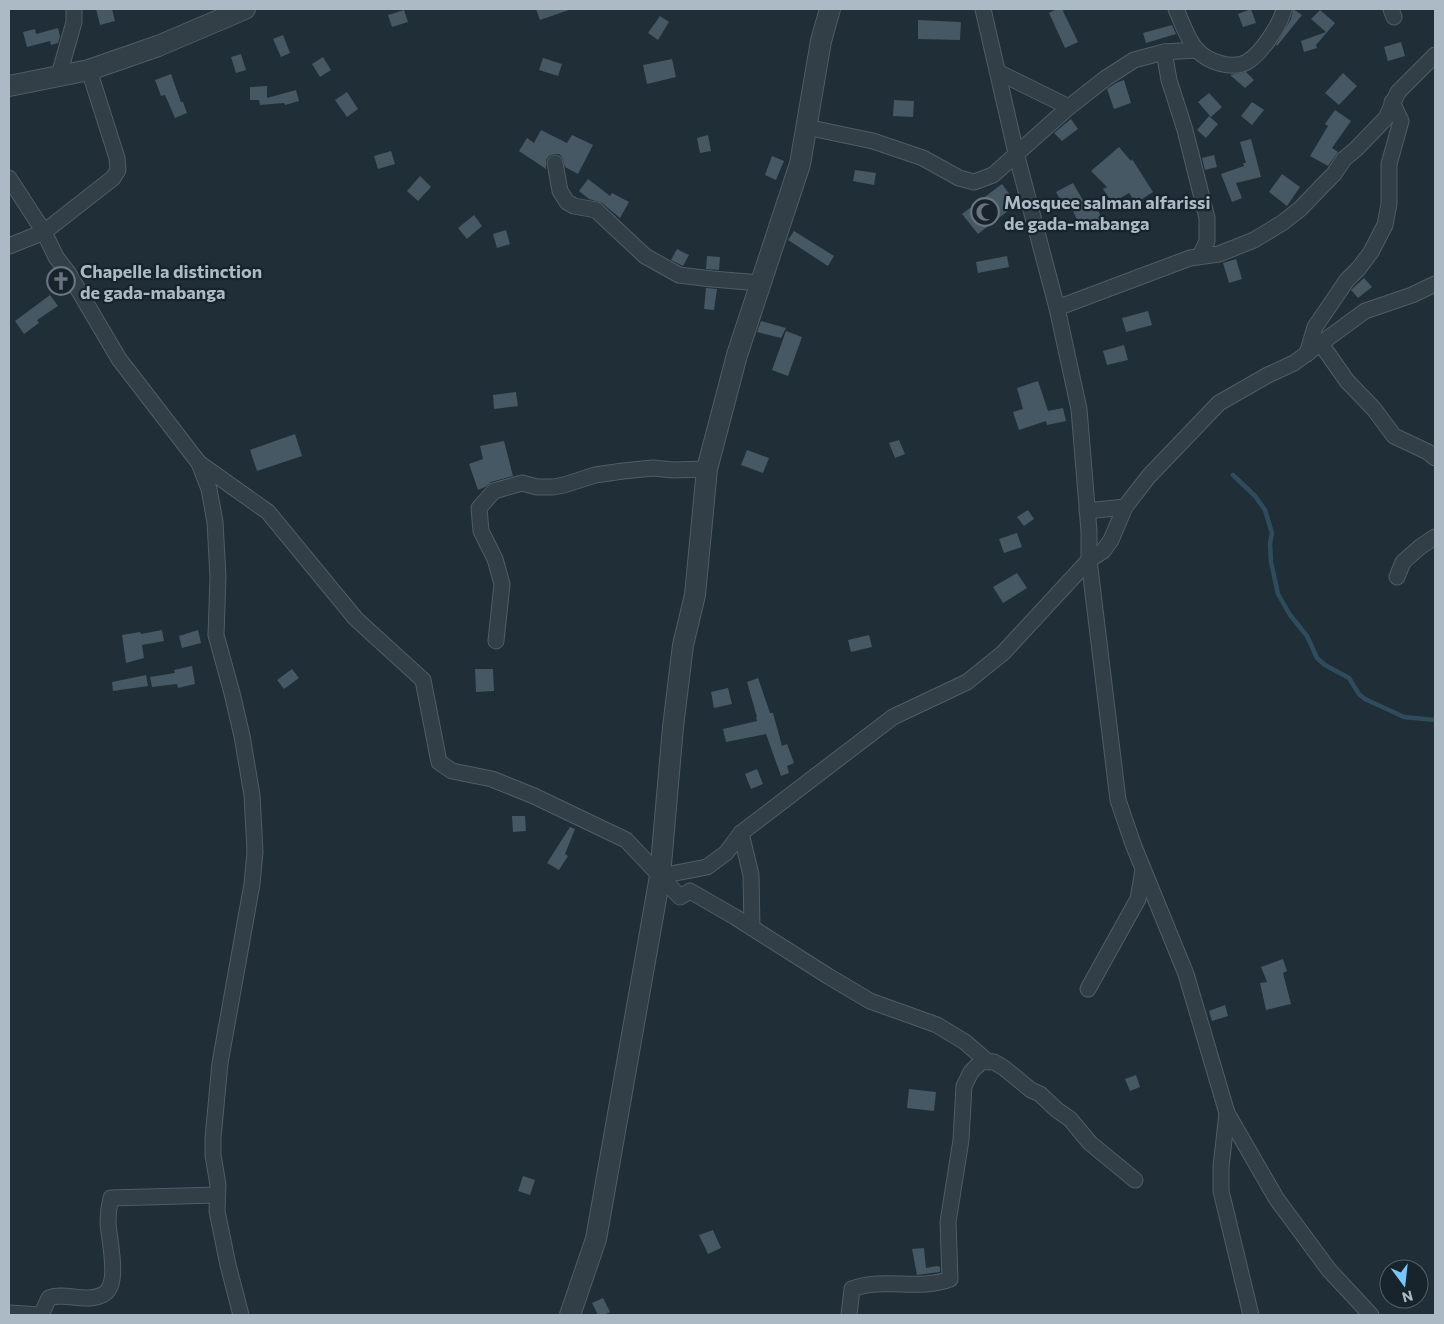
<svg xmlns="http://www.w3.org/2000/svg" width="1444" height="1324" font-family="Commissioner,sans-serif">
<style>
.lines{fill:none;stroke-linecap:round;stroke-linejoin:round}
.stream{stroke:#2f4c5d;stroke-width:4.5}
.building{fill:#465863}
.minor-casing{stroke:#505d66;stroke-width:17}
.tertiary-casing{stroke:#505d66;stroke-width:22}
.minor{stroke:#323f47;stroke-width:15}
.tertiary{stroke:#323f47;stroke-width:20}
.labels{text-anchor:middle;dominant-baseline:central;stroke-width:4.5;stroke-linejoin:round;paint-order:stroke}
.poi-label{font-size:18px;font-weight:bold;fill:#acbac5;stroke:#18242c;text-anchor:start}
</style>
<rect width="100%" height="100%" fill="#1f2e37"/>
<g class="lines">
<path class="stream" d="M 1233,475 L 1255,496 L 1265,510 L 1272,533 L 1270,543 L 1271,562 L 1278,594 L 1290,615 L 1307,636 L 1317,658 L 1325,665 L 1349,678 L 1359,694 L 1365,699 L 1404,717 L 1435,720"/>
</g>
<g class="building">
<path d="M 96,9 L 112,9 L 115,21 L 100,25 Z"/>
<path d="M 536,9 L 568,9 L 569,10 L 540,20 Z"/>
<path d="M 1057,9 L 1062,9 L 1078,42 L 1065,48 L 1049,13 Z"/>
<path d="M 1251,9 L 1256,23 L 1243,27 L 1238,14 Z"/>
<path d="M 1293,9 L 1302,15 L 1277,46 L 1276,45 L 1291,19 Z"/>
<path d="M 404,10 L 408,22 L 392,27 L 388,15 Z"/>
<path d="M 1320,10 L 1335,23 L 1316,45 L 1317,48 L 1304,52 L 1301,41 L 1326,32 L 1311,19 Z"/>
<path d="M 660,16 L 669,22 L 658,40 L 648,33 Z"/>
<path d="M 918,20 L 961,22 L 960,40 L 918,39 Z"/>
<path d="M 1172,25 L 1176,34 L 1146,43 L 1143,33 Z"/>
<path d="M 58,28 L 60,36 L 58,43 L 51,45 L 50,41 L 27,47 L 23,32 L 35,29 L 36,34 Z"/>
<path d="M 283,35 L 290,53 L 281,57 L 273,39 Z"/>
<path d="M 1401,42 L 1405,56 L 1388,61 L 1384,47 Z"/>
<path d="M 241,54 L 246,70 L 236,73 L 231,57 Z"/>
<path d="M 323,57 L 331,70 L 320,77 L 312,64 Z"/>
<path d="M 543,58 L 562,64 L 558,76 L 539,70 Z"/>
<path d="M 672,59 L 676,77 L 647,84 L 643,65 Z"/>
<path d="M 1246,72 L 1254,80 L 1245,88 L 1230,75 Z"/>
<path d="M 1343,73 L 1357,86 L 1339,105 L 1325,93 Z"/>
<path d="M 171,74 L 181,102 L 183,102 L 187,113 L 175,118 L 165,95 L 161,96 L 155,80 Z"/>
<path d="M 1124,80 L 1131,103 L 1114,109 L 1107,89 L 1116,83 Z"/>
<path d="M 267,86 L 267,98 L 296,90 L 299,101 L 285,105 L 284,103 L 260,105 L 259,100 L 261,100 L 250,100 L 250,87 Z"/>
<path d="M 347,92 L 358,109 L 347,117 L 335,100 Z"/>
<path d="M 1209,93 L 1222,107 L 1211,117 L 1198,102 Z"/>
<path d="M 894,100 L 914,101 L 913,117 L 893,116 Z"/>
<path d="M 1252,102 L 1264,110 L 1252,125 L 1241,116 Z"/>
<path d="M 1335,110 L 1351,121 L 1332,148 L 1338,152 L 1328,166 L 1310,156 L 1328,126 L 1325,124 Z"/>
<path d="M 1209,116 L 1218,124 L 1206,138 L 1197,130 Z"/>
<path d="M 1071,119 L 1078,129 L 1062,141 L 1054,133 Z"/>
<path d="M 541,130 L 567,143 L 572,135 L 593,145 L 578,174 L 565,167 L 562,157 L 559,154 L 554,154 L 549,156 L 546,160 L 546,169 L 519,151 L 527,138 L 534,143 Z"/>
<path d="M 708,135 L 711,151 L 700,153 L 697,138 Z"/>
<path d="M 1251,139 L 1261,177 L 1236,183 L 1242,198 L 1232,202 L 1221,174 L 1244,166 L 1243,163 L 1246,163 L 1240,142 Z"/>
<path d="M 1119,147 L 1131,161 L 1132,159 L 1153,192 L 1136,203 L 1129,193 L 1112,203 L 1103,189 L 1107,187 L 1091,171 Z"/>
<path d="M 391,151 L 395,164 L 378,169 L 374,156 Z"/>
<path d="M 1214,155 L 1217,167 L 1205,170 L 1202,158 Z"/>
<path d="M 772,156 L 784,161 L 776,180 L 765,175 Z"/>
<path d="M 855,170 L 876,173 L 874,185 L 853,181 Z"/>
<path d="M 1282,174 L 1300,187 L 1287,206 L 1269,192 Z"/>
<path d="M 420,176 L 431,187 L 418,201 L 407,191 Z"/>
<path d="M 588,179 L 610,196 L 612,193 L 629,202 L 620,218 L 602,203 L 589,199 L 579,191 Z"/>
<path d="M 1073,183 L 1088,209 L 1096,206 L 1103,221 L 1082,231 L 1069,202 L 1063,205 L 1056,192 Z"/>
<path d="M 1002,184 L 1017,204 L 978,234 L 962,214 Z"/>
<path d="M 474,215 L 482,226 L 467,239 L 458,228 Z"/>
<path d="M 506,230 L 510,244 L 497,248 L 493,234 Z"/>
<path d="M 794,231 L 834,256 L 828,266 L 788,240 Z"/>
<path d="M 677,249 L 689,255 L 683,266 L 671,260 Z"/>
<path d="M 707,256 L 720,257 L 719,270 L 706,269 Z"/>
<path d="M 1007,256 L 1009,267 L 978,273 L 976,262 Z"/>
<path d="M 1236,259 L 1242,279 L 1229,283 L 1223,263 Z"/>
<path d="M 56,273 L 65,285 L 56,290 L 49,277 Z"/>
<path d="M 1364,278 L 1372,287 L 1358,298 L 1351,290 Z"/>
<path d="M 706,288 L 717,289 L 714,310 L 704,309 Z"/>
<path d="M 50,295 L 58,306 L 37,320 L 39,323 L 24,334 L 15,321 Z"/>
<path d="M 1148,311 L 1152,325 L 1126,332 L 1122,318 Z"/>
<path d="M 761,321 L 786,328 L 781,338 L 757,332 Z"/>
<path d="M 786,331 L 802,337 L 788,376 L 772,370 Z"/>
<path d="M 1124,345 L 1128,360 L 1107,365 L 1103,351 Z"/>
<path d="M 1038,381 L 1048,411 L 1063,408 L 1066,421 L 1047,425 L 1046,421 L 1019,430 L 1013,412 L 1023,409 L 1017,388 Z"/>
<path d="M 516,392 L 518,406 L 494,409 L 493,395 Z"/>
<path d="M 295,434 L 302,456 L 257,471 L 250,450 Z"/>
<path d="M 899,440 L 905,454 L 895,458 L 889,443 Z"/>
<path d="M 504,441 L 513,476 L 491,482 L 485,487 L 478,490 L 469,464 L 483,459 L 480,446 Z"/>
<path d="M 747,450 L 769,458 L 763,473 L 741,465 Z"/>
<path d="M 1028,510 L 1034,519 L 1024,526 L 1017,517 Z"/>
<path d="M 1017,533 L 1022,547 L 1004,553 L 999,539 Z"/>
<path d="M 1017,573 L 1027,588 L 1003,603 L 993,587 Z"/>
<path d="M 162,630 L 164,641 L 142,645 L 144,658 L 126,663 L 122,635 L 140,632 L 141,634 Z"/>
<path d="M 198,630 L 201,643 L 182,648 L 179,636 Z"/>
<path d="M 869,635 L 872,647 L 851,652 L 848,640 Z"/>
<path d="M 192,666 L 195,684 L 178,688 L 177,684 L 152,687 L 150,677 L 175,673 L 174,670 Z"/>
<path d="M 292,669 L 299,678 L 284,689 L 277,680 Z"/>
<path d="M 475,669 L 493,669 L 494,691 L 476,692 Z"/>
<path d="M 146,675 L 148,686 L 113,691 L 112,682 Z"/>
<path d="M 758,678 L 770,713 L 773,713 L 782,746 L 787,744 L 794,763 L 787,766 L 789,773 L 781,776 L 766,734 L 726,742 L 723,729 L 757,721 L 756,717 L 757,717 L 747,682 Z"/>
<path d="M 728,688 L 732,704 L 714,708 L 711,692 Z"/>
<path d="M 757,769 L 763,784 L 751,789 L 745,774 Z"/>
<path d="M 512,816 L 525,816 L 526,831 L 513,832 Z"/>
<path d="M 570,827 L 575,829 L 565,854 L 568,856 L 559,870 L 547,863 Z"/>
<path d="M 1283,959 L 1287,971 L 1283,973 L 1291,1004 L 1266,1010 L 1260,983 L 1267,982 L 1261,967 Z"/>
<path d="M 1225,1005 L 1228,1016 L 1212,1021 L 1209,1011 Z"/>
<path d="M 1136,1075 L 1140,1087 L 1130,1091 L 1125,1079 Z"/>
<path d="M 909,1089 L 936,1092 L 934,1111 L 907,1108 Z"/>
<path d="M 523,1176 L 535,1180 L 530,1195 L 518,1191 Z"/>
<path d="M 713,1230 L 721,1248 L 708,1254 L 699,1235 Z"/>
<path d="M 924,1248 L 926,1268 L 937,1266 L 940,1267 L 940,1272 L 917,1275 L 912,1249 Z"/>
<path d="M 603,1298 L 610,1312 L 604,1315 L 598,1315 L 592,1303 Z"/>
</g>
<g class="lines">
<defs>
<g id="minor">
<path d="M 983,9 L 1016,153 L 1057,308 L 1079,409 L 1089,531 L 1089,560 L 1118,800 L 1133,844 L 1186,974 L 1227,1113 L 1276,1198 L 1329,1270 L 1371,1315"/>
<path d="M 1176,9 C 1181,20 1188,41 1197,50 C 1208,62 1232,70 1247,62 C 1261,54 1281,24 1284,9"/>
<path d="M 1391,9 L 1394,17"/>
<path d="M 1164,52 L 1169,80 L 1185,130 L 1207,218 L 1207,241 L 1200,256"/>
<path d="M 998,72 L 1069,107"/>
<path d="M 59,75 L 74,22 L 74,9"/>
<path d="M 806,127 L 873,141 L 923,158 L 959,178 L 974,182 L 993,175 L 1069,107 L 1106,78 L 1134,60 L 1164,52 L 1197,50"/>
<path d="M 555,163 L 560,191 L 567,202 L 574,206 L 596,210 L 645,256 L 679,275 L 712,279 L 761,283"/>
<path d="M 9,178 L 44,232 L 56,257 L 69,274 L 119,359 L 199,463 L 209,489 L 215,522 L 218,577 L 216,635 L 232,693 L 242,736 L 252,795 L 255,852 L 252,884 L 220,1063 L 213,1138 L 213,1155 L 218,1185 L 217,1211 L 228,1265 L 241,1315"/>
<path d="M 9,246 L 44,232 L 113,178 L 118,170 L 117,158 L 89,70"/>
<path d="M 1057,308 L 1190,258 L 1219,254 L 1254,240 L 1282,223 L 1300,209 L 1324,184 L 1334,174 L 1344,159 L 1356,149 L 1386,118 L 1398,92 L 1435,55"/>
<path d="M 1321,344 L 1347,381 L 1374,409 L 1394,436 L 1428,452 L 1435,458"/>
<path d="M 1307,354 L 1315,327 L 1347,280 L 1359,268 L 1371,252 L 1385,225 L 1389,204 L 1389,164 L 1401,121 L 1392,102"/>
<path d="M 199,463 L 268,512 L 356,619 L 423,680 L 439,762 L 452,771 L 492,779 L 534,796 L 626,840 L 680,897 L 690,891 L 735,917 L 828,976 L 870,1001 L 937,1025 L 965,1042 L 988,1062"/>
<path d="M 1087,511 L 1125,507"/>
<path d="M 1397,577 L 1403,562 L 1420,547 L 1435,537"/>
<path d="M 496,641 L 502,584 L 495,559 L 481,531 L 479,508 L 494,491 L 522,483 L 537,487 L 553,487 L 564,485 L 595,475 L 623,471 L 653,468 L 673,470 L 707,469"/>
<path d="M 741,833 L 751,875 L 752,928"/>
<path d="M 660,876 L 707,867 L 726,853 L 741,833 L 893,717 L 967,682 L 1003,653 L 1089,560 L 1103,551 L 1111,540 L 1125,507 L 1149,476 L 1219,403 L 1268,375 L 1294,363 L 1365,311 L 1412,295 L 1435,284"/>
<path d="M 1088,989 L 1138,899 L 1143,870"/>
<path d="M 1227,1113 L 1221,1167 L 1221,1191 L 1251,1315"/>
<path d="M 9,1313 L 41,1315 L 49,1298 C 65,1292 85,1303 102,1295 C 122,1287 108,1238 108,1221 C 108,1213 109,1206 111,1198 L 217,1195"/>
<path d="M 849,1315 L 852,1289 C 884,1277 919,1291 950,1279 L 948,1222 L 961,1140 L 964,1086 L 971,1072 L 982,1061 L 994,1062 L 1004,1068 L 1031,1090 L 1040,1094 L 1057,1110 L 1070,1119 L 1090,1143 L 1135,1180"/>
</g>
<g id="tertiary">
<path d="M 9,86 L 89,70 L 158,46 L 245,9"/>
<path d="M 570,1315 L 596,1239 L 660,876 L 673,727 L 683,645 L 695,595 L 707,469 L 737,355 L 800,164 L 821,41 L 830,9"/>
</g>
</defs>
<use href="#minor" class="minor-casing"/>
<use href="#tertiary" class="tertiary-casing"/>
<use href="#minor" class="minor"/>
<use href="#tertiary" class="tertiary"/>
</g>
<defs>
<symbol id="mosque-ring" viewBox="-11 -11 22 22"><circle r="9.5" fill="#18242c" stroke="#6b7280" stroke-width="1.5"/><path d="M3.5-4.9A6 6 0 1 0 3.5 4.9A5 5 0 1 1 3.5-4.9Z" fill="#6b7280"/></symbol>
<symbol id="church-ring" viewBox="-11 -11 22 22"><circle r="9.5" fill="#18242c" stroke="#6b7280" stroke-width="1.5"/><path d="M-1.2-6h2.4v3.5h3.3v2.4h-3.3V6h-2.4V-.1h-3.3v-2.4h3.3Z" fill="#6b7280"/></symbol>
</defs>
<g fill-rule="evenodd">
<use href="#mosque-ring" x="969" y="196" width="32" height="32"/>
<use href="#church-ring" x="45" y="265" width="32" height="32"/>
</g>
<g class="labels">
<g class="poi-label">
<text x="1004" y="202">Mosquee salman alfarissi<tspan x="1004" dy="21">de gada-mabanga</tspan></text>
<text x="80" y="271">Chapelle la distinction<tspan x="80" dy="21">de gada-mabanga</tspan></text>
</g>
</g>
<rect width="1444" height="1324" fill="none" stroke="#acbac5" stroke-width="20"/>
<g transform="translate(1404 1284) rotate(165)"><circle r="24" fill="#18242c" stroke="#536069"/>
<path d="M0-4L9 19L0 12L-9 19Z" fill="#7ac6fb"/>
<text y="-8" font-size="14" font-weight="bold" text-anchor="middle" fill="#acbac5">N</text>
</g>
</svg>
